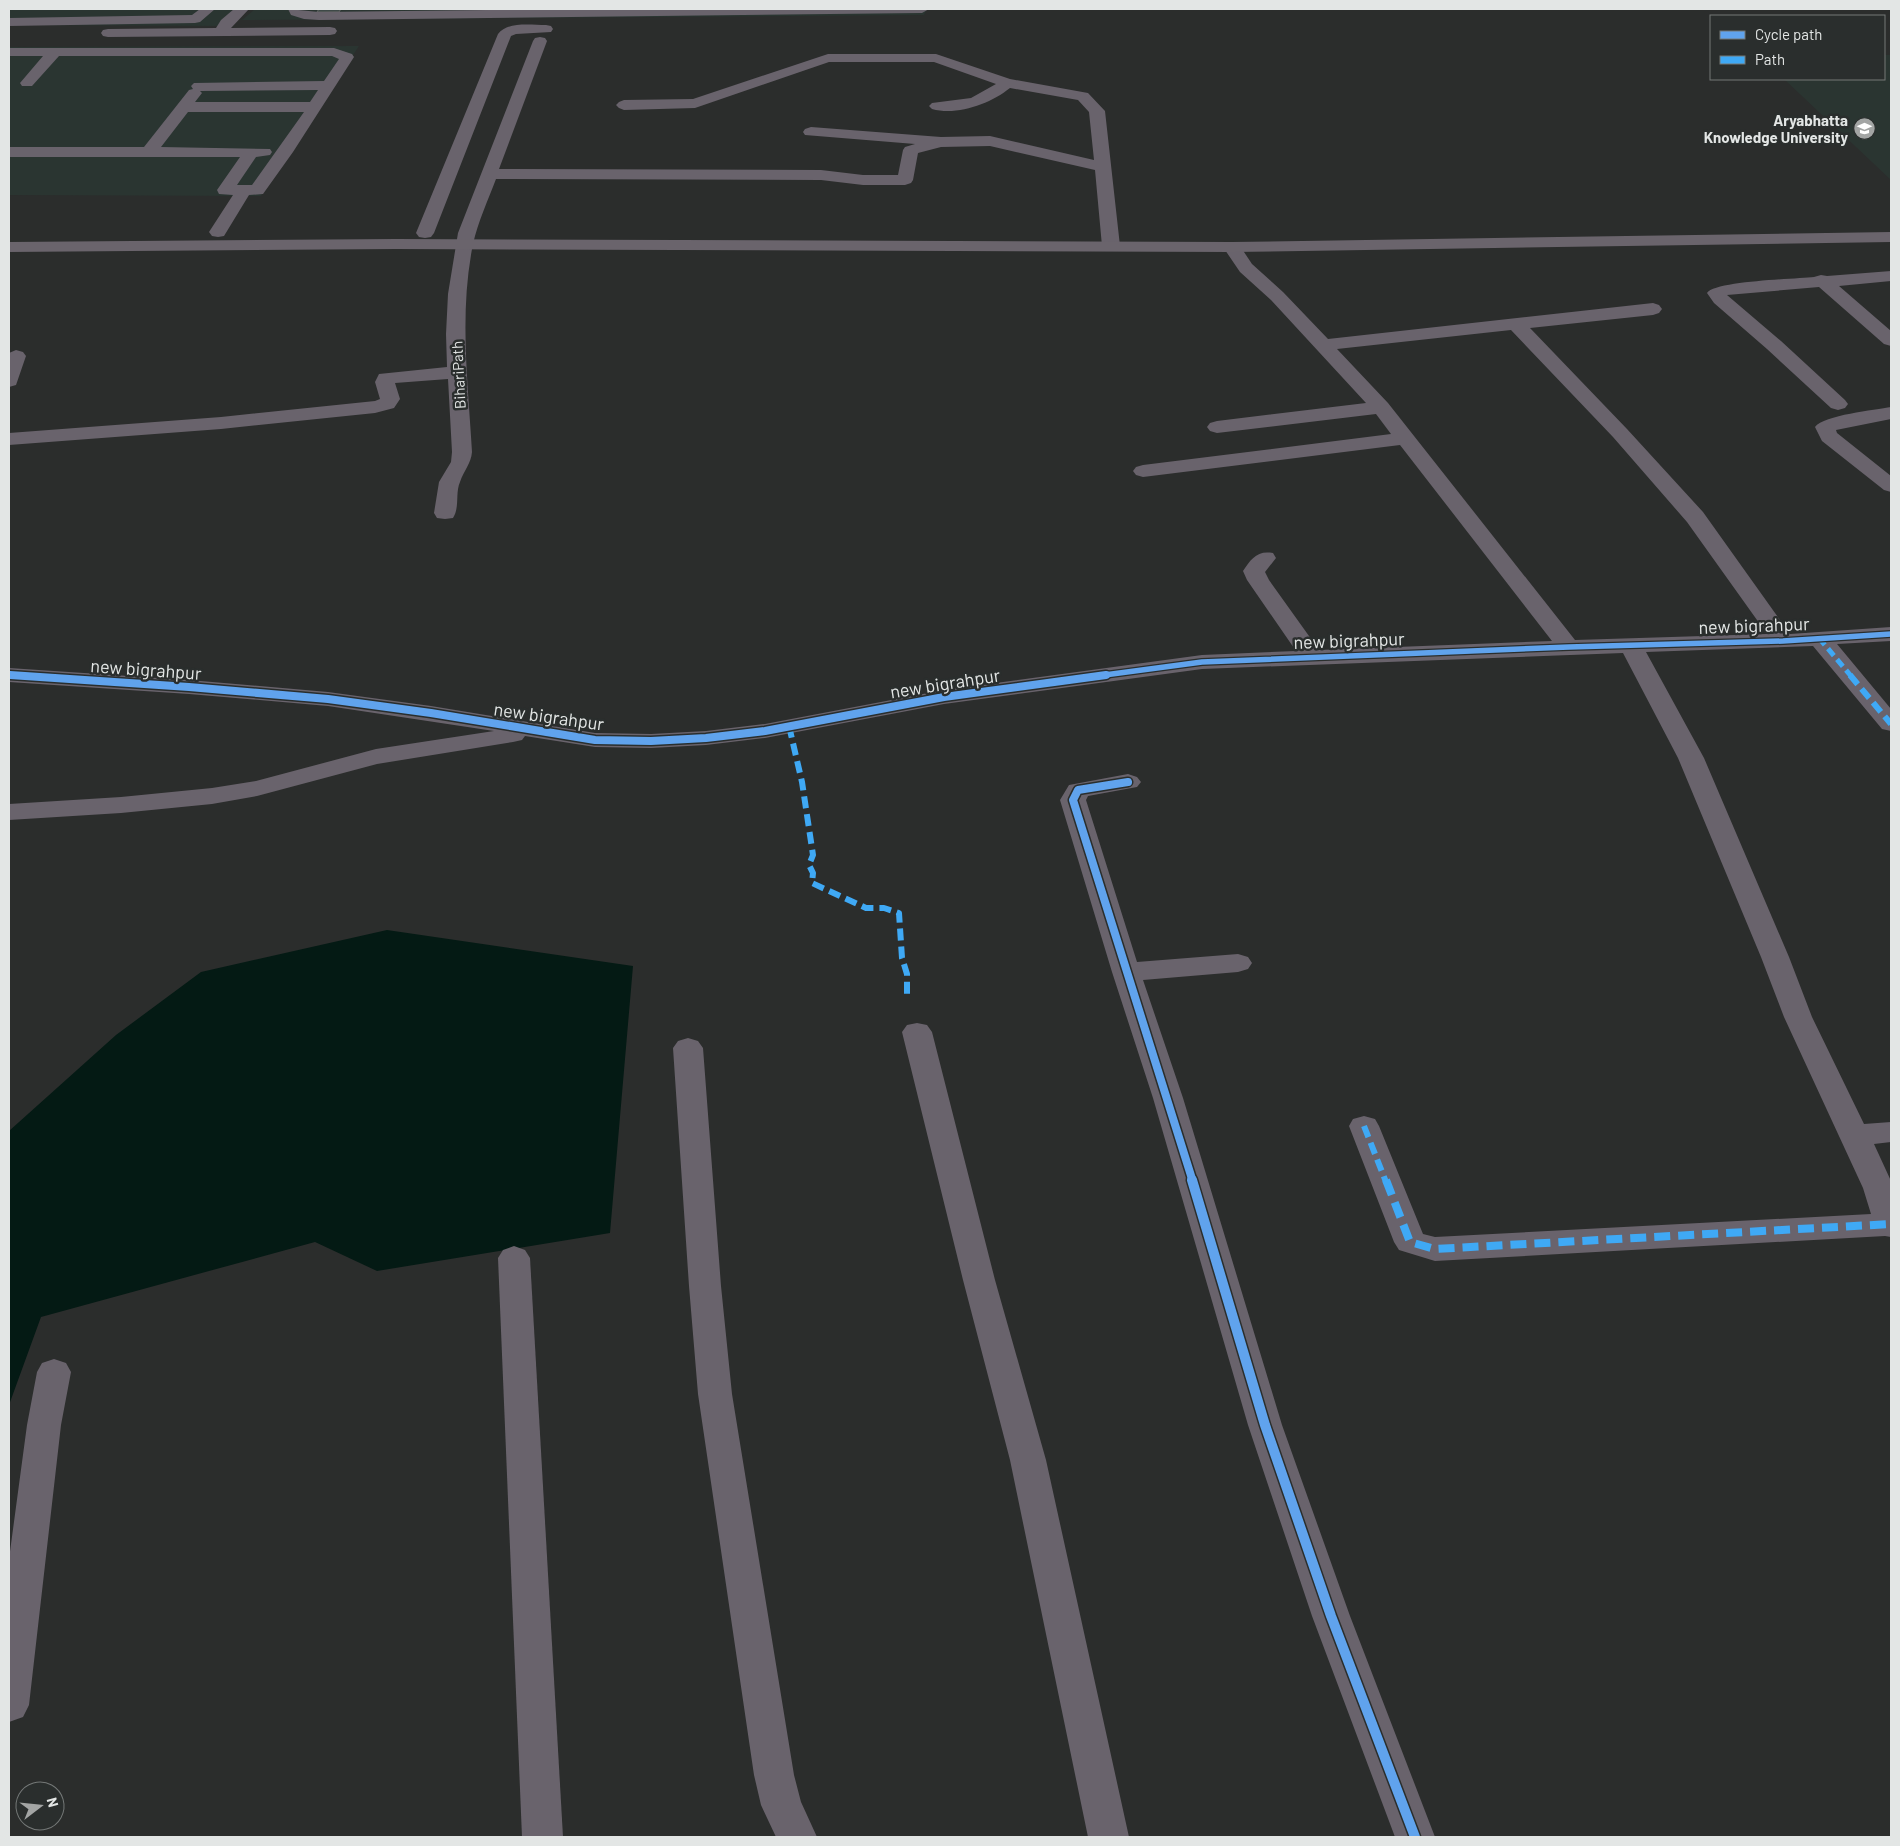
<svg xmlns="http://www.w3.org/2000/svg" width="1900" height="1846" font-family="Barlow,sans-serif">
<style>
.built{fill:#2a3531}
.water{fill:#041a14}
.building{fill:#3e4947;stroke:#646665}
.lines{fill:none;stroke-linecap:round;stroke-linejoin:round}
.minor{fill:#69636c;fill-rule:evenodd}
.major{fill:#6a646c;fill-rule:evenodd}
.quiet-far2{stroke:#3fa9f5;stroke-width:5;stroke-dasharray:9 5;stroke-linecap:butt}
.quiet-far1{stroke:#3fa9f5;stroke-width:6;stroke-dasharray:12 6;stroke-linecap:butt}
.quiet{stroke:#3fa9f5;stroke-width:8;stroke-dasharray:16 8;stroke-linecap:butt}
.cycleway-far2-casing{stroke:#2a2e2d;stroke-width:8}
.cycleway-far1-casing{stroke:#2a2e2d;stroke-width:11}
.cycleway-casing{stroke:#2a2e2d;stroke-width:13}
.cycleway-far2{stroke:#60a3ed;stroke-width:5.5}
.cycleway-far1{stroke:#60a3ed;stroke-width:8}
.cycleway{stroke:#60a3ed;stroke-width:10}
.labels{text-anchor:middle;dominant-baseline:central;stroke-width:5;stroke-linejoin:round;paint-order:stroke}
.far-poi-label{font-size:15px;font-weight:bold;fill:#e3e6e5;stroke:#2a2e2d;text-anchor:end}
.far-street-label{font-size:15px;fill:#e3e6e5;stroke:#2a2e2d}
.street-label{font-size:18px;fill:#e3e6e5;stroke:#2a2e2d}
</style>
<rect width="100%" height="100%" fill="#2b2d2c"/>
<g class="built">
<path d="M 9,9 L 236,9 L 218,26 L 9,25 Z"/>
<path d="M 255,9 L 927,9 L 924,15 L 242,20 Z"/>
<path d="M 359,46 L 261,196 L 9,195 L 9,47 Z"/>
<path d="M 1884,55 L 1891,55 L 1891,180 L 1784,79 L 1884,79 Z"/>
</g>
<path class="water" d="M 387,930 L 633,966 L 610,1233 L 377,1271 L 315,1242 L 41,1317 L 9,1405 L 9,1131 L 116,1035 L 201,972 Z"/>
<g class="building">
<path d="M 319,9 L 341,9 L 339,12 L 317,12 Z"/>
<path d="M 477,9 L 543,9 L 492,11 Z"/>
</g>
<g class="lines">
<g class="minor">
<path d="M 200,9 L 215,9 L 200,22 L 195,23 L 9,26 L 9,18 L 192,15 Z"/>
<path d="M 234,9 L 249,9 L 231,28 L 330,27 L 335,28 L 337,31 L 335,34 L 330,35 L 108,37 L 103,36 L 101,33 L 103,30 L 108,29 L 216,28 L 221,20 Z"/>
<path d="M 288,9 L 319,12 L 583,9 L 929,9 L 922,13 L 319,20 L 304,19 L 291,15 Z"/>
<path d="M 546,25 L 551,26 L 553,29 L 551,32 L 516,34 L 511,36 L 434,233 L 431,237 L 425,238 L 419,237 L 416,233 L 498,34 C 508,21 531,25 546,25 Z"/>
<path d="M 540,37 L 545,38 L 547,41 L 499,169 L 821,170 L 863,175 L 898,175 L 903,150 L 905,147 L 915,144 L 805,135 L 803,132 L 805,129 L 811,127 L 941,137 L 990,136 L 1094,160 L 1089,112 L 1078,100 L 1010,88 C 990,104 957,116 932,109 L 929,106 L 932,103 L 971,98 L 996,84 L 934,62 L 829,62 L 695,108 L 624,110 L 619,108 L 616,105 L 619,102 L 624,100 L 693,99 L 828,54 L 936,54 L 1010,79 L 1088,93 L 1105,111 L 1120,246 L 1117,250 L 1111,251 L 1105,250 L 1102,246 L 1095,170 L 990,146 L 941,147 L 918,153 L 913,180 L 911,183 L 905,185 L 863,185 L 821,180 L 496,179 C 488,200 478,222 473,244 C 459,313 468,382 472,452 C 471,464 464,470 460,482 C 455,493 460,507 453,518 L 445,519 L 437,518 L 434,513 L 439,482 L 451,462 L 452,452 L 448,379 L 395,383 L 400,399 L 394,408 L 375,413 L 221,429 L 9,445 L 9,433 L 221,417 L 375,401 L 380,399 L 375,382 L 379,374 L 447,367 L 446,334 L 448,294 L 458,233 L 533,41 L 535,38 Z"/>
<path d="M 9,48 L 334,48 L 352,54 L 354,57 L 293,152 L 263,194 L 249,195 L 224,236 L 218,237 L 212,236 L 209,232 L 233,195 L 219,194 L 217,190 L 240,157 L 9,157 L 9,147 L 144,147 L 189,90 L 193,89 L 191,86 L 194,83 L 324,81 L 339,59 L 332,56 L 59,56 L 32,86 L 22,86 L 20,83 L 43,56 L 9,56 ZM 318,90 L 310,102 L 195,102 L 202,93 L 200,91 ZM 188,112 L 304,112 L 252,185 L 237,185 L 256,157 L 270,155 L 272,152 L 270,149 L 161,147 Z"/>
<path d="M 1232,242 L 1238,243 L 1252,264 L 1283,292 L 1328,339 L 1653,303 L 1659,305 L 1662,309 L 1659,313 L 1653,315 L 1530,328 L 1627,429 L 1703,512 L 1790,634 L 1891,627 L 1891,641 L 1837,644 L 1891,709 L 1891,731 L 1882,729 L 1813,646 L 1646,652 L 1704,758 L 1789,957 L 1812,1017 L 1864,1124 L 1891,1122 L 1891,1142 L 1874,1144 L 1891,1181 L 1891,1237 L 1885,1236 L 1435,1261 L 1399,1250 L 1394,1242 L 1349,1126 L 1353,1119 L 1364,1116 L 1375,1119 L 1379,1126 L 1423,1234 L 1435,1237 L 1871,1214 L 1863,1188 L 1784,1017 L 1761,957 L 1678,758 L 1623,653 L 1202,669 L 944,704 L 765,738 L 706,745 L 651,748 L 595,747 L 525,736 L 522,740 L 513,742 L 377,764 L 257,796 L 212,804 L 121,813 L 9,820 L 9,804 L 121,797 L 212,788 L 256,781 L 376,749 L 494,731 L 328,706 L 189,694 L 9,682 L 9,668 L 189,680 L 328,692 L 431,706 L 595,733 L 651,734 L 706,731 L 765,724 L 944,690 L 1202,655 L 1296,651 L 1247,580 L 1243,571 C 1251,559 1257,550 1273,553 L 1276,558 L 1265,572 L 1269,580 L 1319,650 L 1552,641 L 1400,445 L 1143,477 L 1136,475 L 1133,471 L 1136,467 L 1143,465 L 1391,434 L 1376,414 L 1217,433 L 1210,431 L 1207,427 L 1210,423 L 1217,421 L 1366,403 L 1271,300 L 1240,272 L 1223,247 L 1226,243 ZM 1511,330 L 1613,437 L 1687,522 L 1767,634 L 1575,640 L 1388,403 L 1337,349 Z"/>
<path d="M 1891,271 L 1891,281 L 1839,286 L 1891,331 L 1891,346 L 1884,344 L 1819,287 L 1727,295 L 1781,341 L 1845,400 L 1848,404 L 1845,408 L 1838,410 L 1831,408 L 1767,349 L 1714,303 L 1707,293 C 1715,281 1796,279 1814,277 L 1821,275 L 1827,276 Z"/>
<path d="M 16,350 L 23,352 L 26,356 L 16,385 L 9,387 L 9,353 Z"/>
<path d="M 1891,407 L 1891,419 L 1836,430 L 1837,433 L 1891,476 L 1891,492 L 1884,490 L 1822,441 L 1815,427 C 1824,415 1875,410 1891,407 Z"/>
<path d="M 1128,774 L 1137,777 L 1141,782 L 1137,787 L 1088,796 L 1086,800 L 1137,962 L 1238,954 L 1248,957 L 1252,963 L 1248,969 L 1238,972 L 1143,980 L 1183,1098 L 1282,1425 L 1350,1616 L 1435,1837 L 1395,1837 L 1312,1616 L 1248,1425 L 1153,1098 L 1112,972 L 1060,800 L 1069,785 Z"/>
<path d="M 917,1023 L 927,1025 L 932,1032 L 995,1280 L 1046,1460 L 1129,1837 L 1088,1837 L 1010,1460 L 963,1280 L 902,1032 L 907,1025 Z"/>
<path d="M 688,1038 L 698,1041 L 703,1048 L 721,1286 L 732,1394 L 794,1775 L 801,1802 L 817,1837 L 776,1837 L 761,1805 L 754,1775 L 698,1394 L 689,1286 L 673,1048 L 678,1041 Z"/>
<path d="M 514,1246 L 525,1250 L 530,1258 L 563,1837 L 522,1837 L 498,1258 L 503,1250 Z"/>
<path d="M 54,1359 L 66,1363 L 71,1372 L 61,1425 L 29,1705 L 23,1717 L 9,1722 L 9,1559 L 27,1425 L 37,1372 L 42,1363 Z"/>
</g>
<path class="major" d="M 1891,232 L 1891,242 L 1232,252 L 396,249 L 9,252 L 9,242 L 396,239 L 1232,242 Z"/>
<path class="quiet-far2" d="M 1819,638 L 1851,676"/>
<g class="quiet-far1">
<path d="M 1850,675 L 1891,724"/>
<path d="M 789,726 L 802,782 L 813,855 L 809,865 L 813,873 L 812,883 L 866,908 L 884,908 L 899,913 L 902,958 L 907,974 L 907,995"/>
<path d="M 1364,1126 L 1386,1182"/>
</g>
<path class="quiet" d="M 1386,1180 L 1410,1242 L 1435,1249 L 1891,1224"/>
<defs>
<g id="cycleway-far2">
<path d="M 9,675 L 29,676"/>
<path d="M 1097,676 L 1202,662 L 1569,647 L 1783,641 L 1891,634"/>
</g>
<g id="cycleway-far1">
<path d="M 10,675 L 189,687 L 328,699 L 431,713 L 595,740 L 651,741 L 706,738 L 765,731 L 944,697 L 1106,675"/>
<path d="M 1128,782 L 1078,790 L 1073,800 L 1193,1182"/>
</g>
<path id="cycleway" d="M 1192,1180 L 1265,1425 L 1331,1616 L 1415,1837"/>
</defs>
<use href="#cycleway-far2" class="cycleway-far2-casing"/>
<use href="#cycleway-far1" class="cycleway-far1-casing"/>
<use href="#cycleway" class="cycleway-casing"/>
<use href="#cycleway-far2" class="cycleway-far2"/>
<use href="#cycleway-far1" class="cycleway-far1"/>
<use href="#cycleway" class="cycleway"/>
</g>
<defs>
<symbol id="university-disc" viewBox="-11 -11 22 22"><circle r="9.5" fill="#a3a5a4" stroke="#2a2e2d"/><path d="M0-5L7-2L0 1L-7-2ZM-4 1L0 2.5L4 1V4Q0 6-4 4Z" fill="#fff"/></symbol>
</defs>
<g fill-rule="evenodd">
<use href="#university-disc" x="1852" y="116" width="25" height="25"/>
</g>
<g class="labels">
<g class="far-poi-label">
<text x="1848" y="120">Aryabhatta<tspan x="1848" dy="17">Knowledge University</tspan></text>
</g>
<g class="far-street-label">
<text transform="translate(458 375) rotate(-93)">BihariPath</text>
</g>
<g class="street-label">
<text transform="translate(1754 625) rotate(-2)">new bigrahpur</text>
<text transform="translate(1349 640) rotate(-2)">new bigrahpur</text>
<text transform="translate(146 669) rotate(4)">new bigrahpur</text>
<text transform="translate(945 683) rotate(-9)">new bigrahpur</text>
<text transform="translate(549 716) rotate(8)">new bigrahpur</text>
</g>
</g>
<rect width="1900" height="1846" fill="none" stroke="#e3e6e5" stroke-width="20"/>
<rect x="1710" y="15" width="175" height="65" fill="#2a2e2d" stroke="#747877"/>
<rect x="1720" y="31" width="25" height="8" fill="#60a3ed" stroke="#747877"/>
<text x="1755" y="40" font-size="15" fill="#e3e6e5">Cycle path</text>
<rect x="1720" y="56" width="25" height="8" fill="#3fa9f5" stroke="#747877"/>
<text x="1755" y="65" font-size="15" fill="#e3e6e5">Path</text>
<g transform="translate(40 1806) rotate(74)"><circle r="24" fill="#2a2e2d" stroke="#747877"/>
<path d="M0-4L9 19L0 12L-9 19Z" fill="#a3a5a4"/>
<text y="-8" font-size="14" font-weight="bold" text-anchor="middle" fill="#e3e6e5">N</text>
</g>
</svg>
